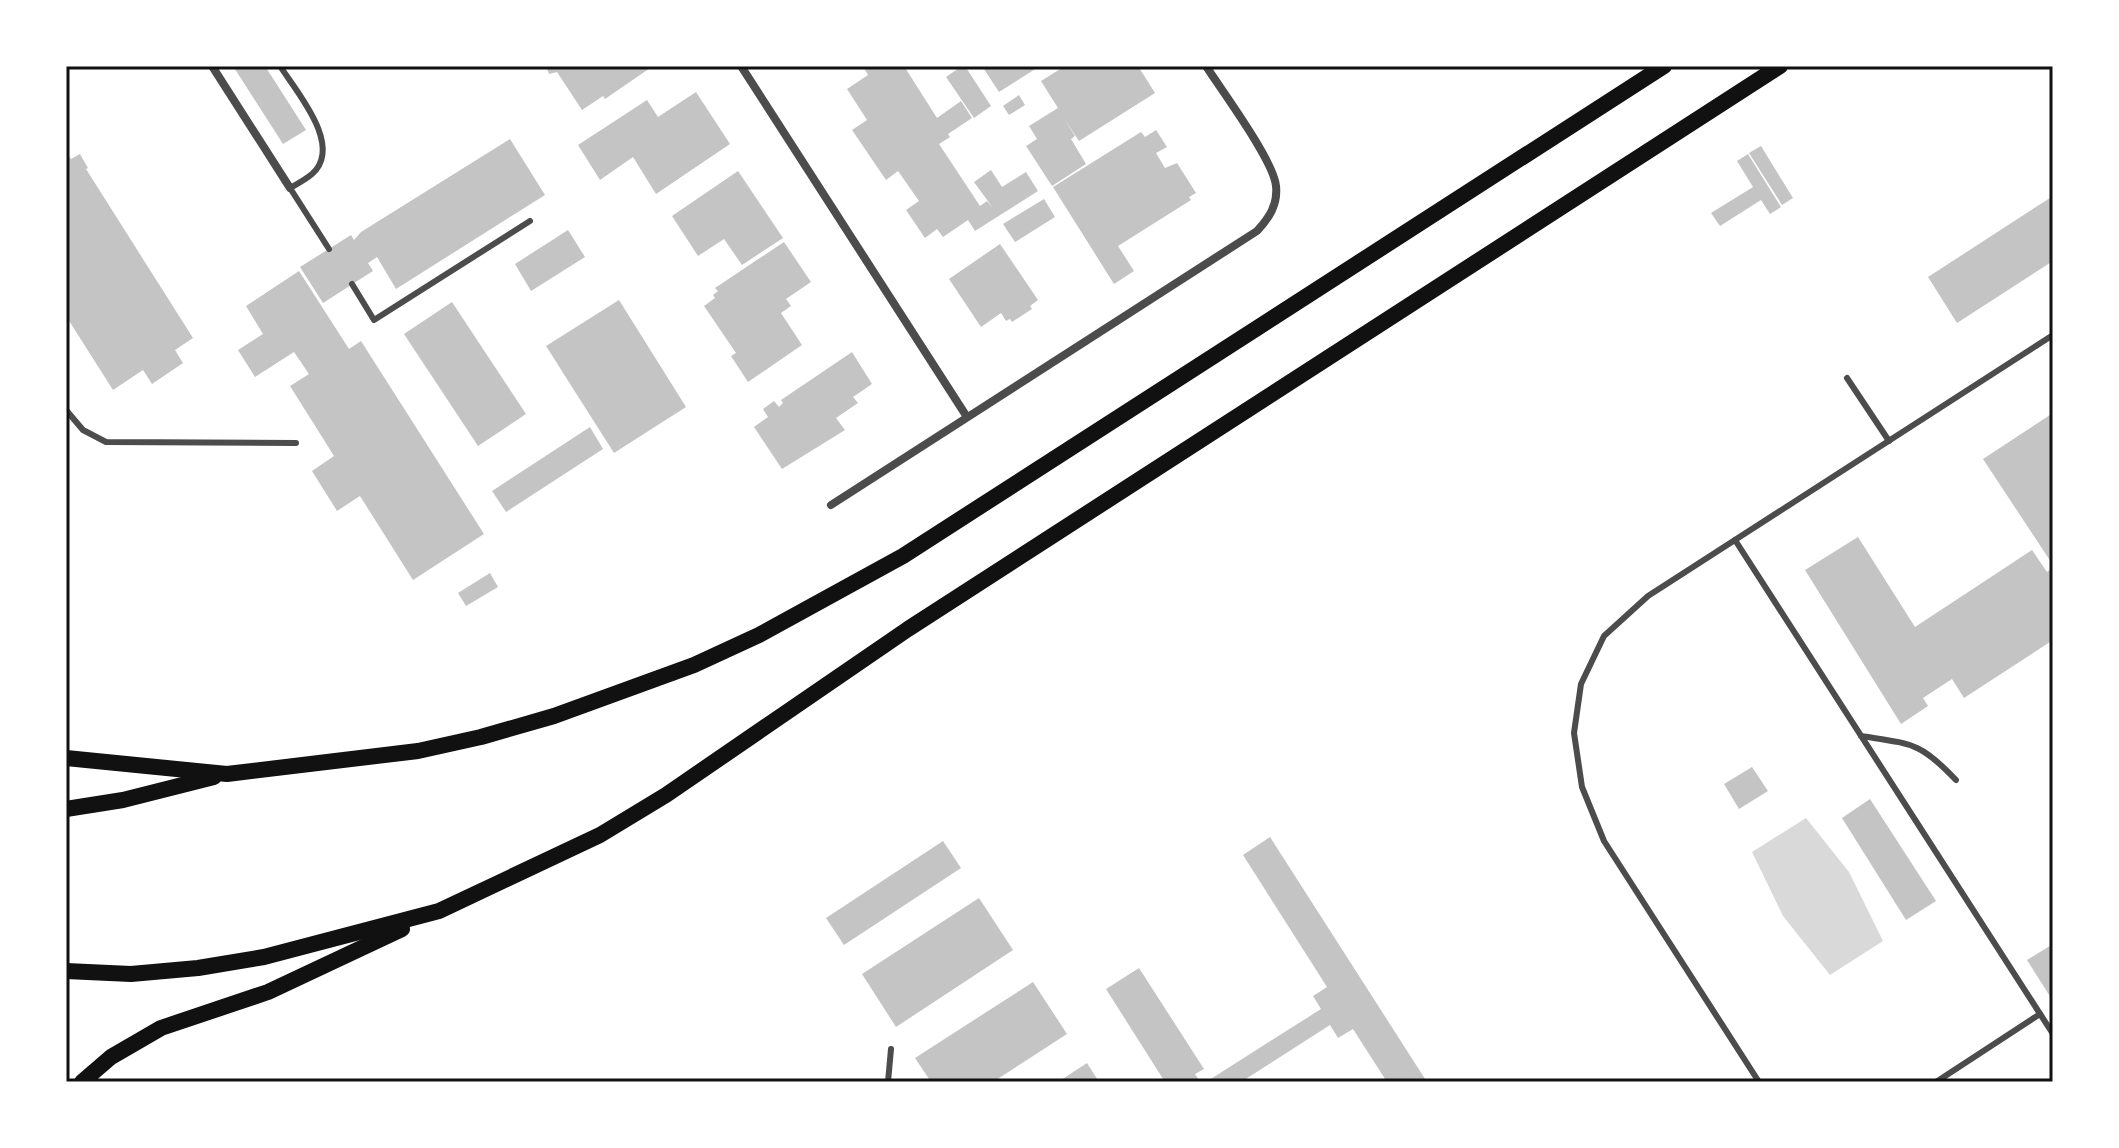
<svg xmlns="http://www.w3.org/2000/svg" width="2119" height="1148" font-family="Roboto,sans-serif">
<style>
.water{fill:#d9d9d9}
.building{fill:#c4c4c4}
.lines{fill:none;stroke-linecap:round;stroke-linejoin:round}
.service{stroke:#4c4c4c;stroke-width:6}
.minor{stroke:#4c4c4c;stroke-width:8}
.secondary{stroke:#111;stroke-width:16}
.neatline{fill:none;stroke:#111;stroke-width:3}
</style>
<rect width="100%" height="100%" fill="#fff"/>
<path class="water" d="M 1806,818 L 1849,872 L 1883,941 L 1830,975 L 1783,916 L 1752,852 Z"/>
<g class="building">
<path d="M 233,66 L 265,66 L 306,130 L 283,144 Z"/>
<path d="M 546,66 L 653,66 L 605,99 L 603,96 L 582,110 L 557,72 L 549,74 Z"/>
<path d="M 863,66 L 904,66 L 937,118 L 961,101 L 972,118 L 948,134 L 950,137 L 939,144 L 980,206 L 987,201 L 993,208 L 974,182 L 991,170 L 1002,187 L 1026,172 L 1038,191 L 975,231 L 968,220 L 943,237 L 937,229 L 925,238 L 906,210 L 919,201 L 898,171 L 886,180 L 852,130 L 867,120 L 847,89 L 868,75 Z"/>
<path d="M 962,66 L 965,66 L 991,106 L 974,118 L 946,77 Z"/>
<path d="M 982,66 L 1040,66 L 999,92 Z"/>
<path d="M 1065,66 L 1138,66 L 1155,93 L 1079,141 L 1063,117 L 1075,136 L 1071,139 L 1086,164 L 1052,186 L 1026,146 L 1037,139 L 1029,126 L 1058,108 L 1041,81 Z"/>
<path d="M 696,92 L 730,144 L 656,194 L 633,157 L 600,180 L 578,145 L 647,100 L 658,117 Z"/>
<path d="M 1019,95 L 1025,105 L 1009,115 L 1003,106 Z"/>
<path d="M 1156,130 L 1167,147 L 1156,153 L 1165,168 L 1177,163 L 1196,193 L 1189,197 L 1191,200 L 1118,246 L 1134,271 L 1114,284 L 1053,187 L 1141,132 L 1145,137 Z"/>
<path d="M 510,139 L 545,195 L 396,289 L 377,257 L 368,263 L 373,271 L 323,303 L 300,267 L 351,235 L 354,240 L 361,232 Z"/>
<path d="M 1761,146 L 1793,198 L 1782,205 L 1749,153 Z"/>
<path d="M 66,152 L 71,159 L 80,154 L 88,168 L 86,169 L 193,338 L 175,350 L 183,363 L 152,384 L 143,370 L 113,390 L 66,316 Z"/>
<path d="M 1748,154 L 1781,207 L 1770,214 L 1761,200 L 1720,226 L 1711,213 L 1753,187 L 1737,161 Z"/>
<path d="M 738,171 L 783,238 L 742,265 L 724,239 L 698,256 L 672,216 Z"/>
<path d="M 2053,196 L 2053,261 L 1957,323 L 1928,277 Z"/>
<path d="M 1044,199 L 1055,217 L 1015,242 L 1003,224 Z"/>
<path d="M 568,230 L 585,257 L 531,291 L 515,264 Z"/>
<path d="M 784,242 L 811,282 L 786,299 L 791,306 L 781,313 L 802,345 L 748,382 L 731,356 L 736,353 L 704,306 L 715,298 L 713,295 L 718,291 L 715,288 Z"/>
<path d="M 1000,244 L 1038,300 L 1030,306 L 1032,309 L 1012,322 L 1010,319 L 1006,321 L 1001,313 L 981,327 L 949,279 Z"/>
<path d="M 299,271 L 349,349 L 361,341 L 484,534 L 413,580 L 360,496 L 337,511 L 312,471 L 334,456 L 290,386 L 309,374 L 294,352 L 255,377 L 238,350 L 263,334 L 246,306 Z"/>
<path d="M 619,300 L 686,407 L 614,453 L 546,346 Z"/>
<path d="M 452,302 L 526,414 L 478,446 L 404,334 Z"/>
<path d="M 852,352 L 872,384 L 853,397 L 858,403 L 836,418 L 845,430 L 782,469 L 754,427 L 768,417 L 763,409 L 774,401 L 779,407 L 783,403 L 781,400 Z"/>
<path d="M 2053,413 L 2053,565 L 1983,459 Z"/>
<path d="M 590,427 L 603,449 L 506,512 L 492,491 Z"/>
<path d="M 1858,537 L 1915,627 L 2032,550 L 2047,572 L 2053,567 L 2053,640 L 1964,698 L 1952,679 L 1923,698 L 1928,706 L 1901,724 L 1805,570 Z"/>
<path d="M 490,573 L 498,587 L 466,606 L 458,593 Z"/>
<path d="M 1752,767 L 1768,791 L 1739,809 L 1724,784 Z"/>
<path d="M 1870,799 L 1936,901 L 1906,920 L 1842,818 Z"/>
<path d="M 1270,837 L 1427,1082 L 1387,1082 L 1353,1029 L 1338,1038 L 1330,1025 L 1241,1082 L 1206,1082 L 1321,1009 L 1313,996 L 1327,987 L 1243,855 Z"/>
<path d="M 943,841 L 961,868 L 844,945 L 826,918 Z"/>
<path d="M 979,898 L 1013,950 L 896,1027 L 862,974 Z"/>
<path d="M 2053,944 L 2053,1001 L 2027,960 Z"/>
<path d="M 1139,968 L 1204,1069 L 1195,1074 L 1200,1082 L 1165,1082 L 1106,989 Z"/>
<path d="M 1033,982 L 1067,1034 L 993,1082 L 931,1082 L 915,1058 Z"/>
<path d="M 1087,1063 L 1099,1082 L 1058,1082 Z"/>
</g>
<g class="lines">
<g class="service">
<path d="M 280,66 C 296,91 344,146 312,174 C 305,180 297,184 290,188 L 329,249"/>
<path d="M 352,284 L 374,320 L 530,221"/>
<path d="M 1847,378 L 1889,441"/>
<path d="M 66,410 L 83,430 L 106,442 L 296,443"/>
<path d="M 1735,540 L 2053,1034"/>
<path d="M 1861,736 C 1912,744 1920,742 1956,780"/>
<path d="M 888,1082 L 891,1049"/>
<path d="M 1759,1082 L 1604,841 L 1582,787 L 1574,733 L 1581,684 L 1604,636 L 1648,596 L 2053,335"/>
<path d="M 1936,1082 L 2040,1014"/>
</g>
<g class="minor">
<path d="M 212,66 L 290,188"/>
<path d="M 741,66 L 967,417"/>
<path d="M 831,505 L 1257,231 C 1269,218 1278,205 1276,186 C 1274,161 1222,91 1206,66"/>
</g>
<g class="secondary">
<path d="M 66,758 L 227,774 L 418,751 L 481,737 L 554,716 L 694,665 L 759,635 L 903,556 L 1664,66"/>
<path d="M 66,809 L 123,800 L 214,777"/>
<path d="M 66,971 L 131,974 L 198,968 L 264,957 L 439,911 L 600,835 L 666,795 L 908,629 L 1780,66"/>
<path d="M 82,1082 L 111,1057 L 161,1028 L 268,992 L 402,929"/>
</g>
</g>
<rect width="2119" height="1148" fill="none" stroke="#ffffff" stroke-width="136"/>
<rect x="68" y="68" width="1983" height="1012" class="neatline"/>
</svg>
